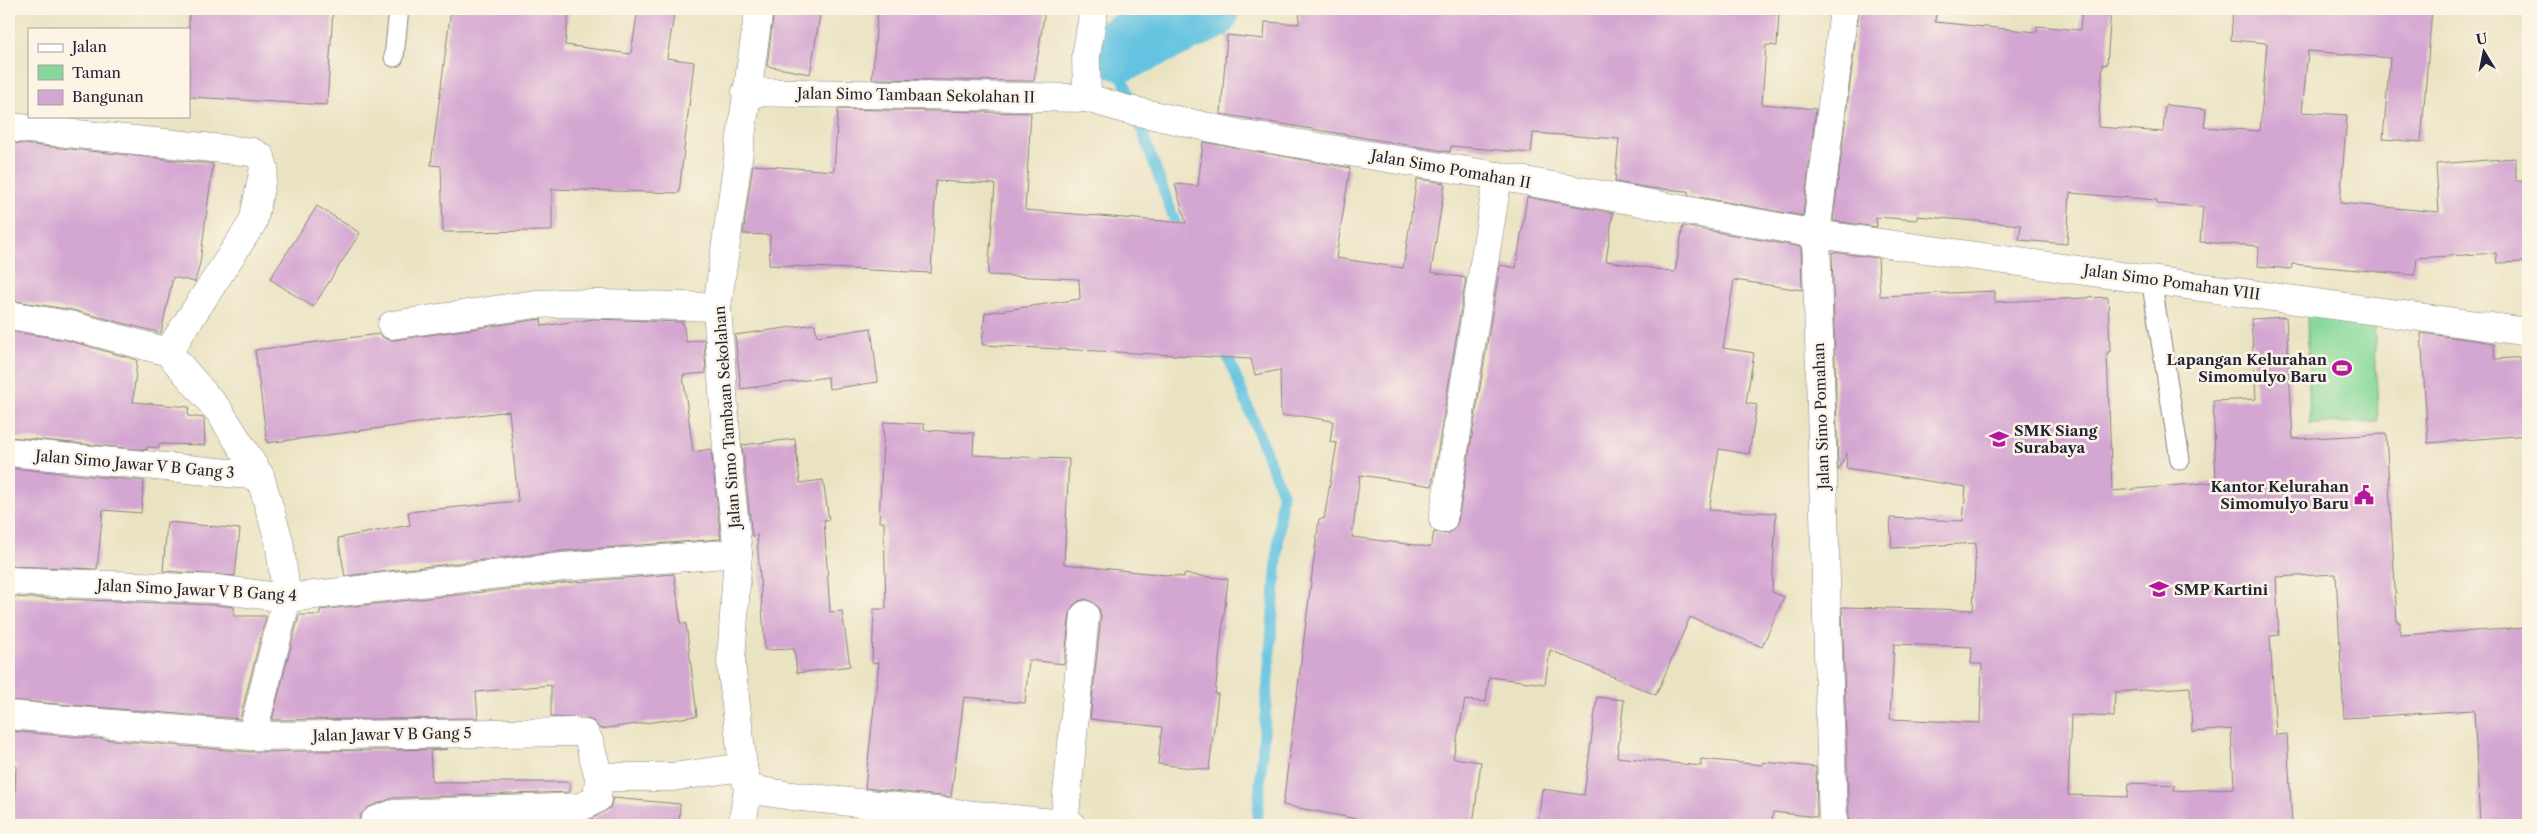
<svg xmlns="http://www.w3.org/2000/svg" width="2537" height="834" font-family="'Libre Caslon Text',serif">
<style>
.green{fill:#85d899;stroke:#547d6a}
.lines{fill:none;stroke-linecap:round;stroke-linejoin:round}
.stream{stroke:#63c3e1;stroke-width:11}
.river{stroke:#63c3e1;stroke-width:66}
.building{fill:#d4a6d2;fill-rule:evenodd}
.lane-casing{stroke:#86827e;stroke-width:21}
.street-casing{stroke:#86827e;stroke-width:29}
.lane{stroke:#fff;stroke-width:19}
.street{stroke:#fff;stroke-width:28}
.labels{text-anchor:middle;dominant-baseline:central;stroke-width:5;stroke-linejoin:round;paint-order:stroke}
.street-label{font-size:15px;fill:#22223b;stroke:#fcf5e5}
.poi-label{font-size:15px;font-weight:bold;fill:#22223b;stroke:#fcf5e5;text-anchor:end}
</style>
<rect width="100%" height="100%" fill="#fcf5e5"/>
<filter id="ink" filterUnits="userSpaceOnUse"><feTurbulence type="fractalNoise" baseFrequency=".02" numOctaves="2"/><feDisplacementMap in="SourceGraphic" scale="10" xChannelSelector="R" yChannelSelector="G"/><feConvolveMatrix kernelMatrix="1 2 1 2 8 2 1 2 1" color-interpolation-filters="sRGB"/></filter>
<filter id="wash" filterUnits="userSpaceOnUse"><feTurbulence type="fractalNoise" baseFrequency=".0096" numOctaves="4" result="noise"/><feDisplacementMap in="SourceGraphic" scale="20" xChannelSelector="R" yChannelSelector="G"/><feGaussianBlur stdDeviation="1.12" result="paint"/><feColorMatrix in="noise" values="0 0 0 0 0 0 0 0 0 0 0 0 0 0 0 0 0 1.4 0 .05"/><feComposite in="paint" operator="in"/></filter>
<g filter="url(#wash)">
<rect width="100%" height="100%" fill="#eae3c2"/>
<path class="green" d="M 2374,311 L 2378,422 L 2310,424 L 2307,314 Z"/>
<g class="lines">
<g class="stream">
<path d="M 1124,9 L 1124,81 L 1180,236"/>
<path d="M 1223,344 L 1282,493 L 1257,825"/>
</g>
<path class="river" d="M 1122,48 L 1207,9"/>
</g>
<g id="blocks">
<g class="building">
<path d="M 189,9 L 333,9 L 327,105 L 189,97 Z"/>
<path d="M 451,9 L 569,9 L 565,45 L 631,54 L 638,9 L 675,9 L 667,58 L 694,62 L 679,193 L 552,189 L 552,231 L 443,232 L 441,166 L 431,165 Z"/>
<path d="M 774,9 L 821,9 L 810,74 L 767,66 Z"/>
<path d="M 878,9 L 1045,9 L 1034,81 L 872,79 Z"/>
<path d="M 1300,9 L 1754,9 L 1754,11 L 1779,14 L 1777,46 L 1766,45 L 1762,104 L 1816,109 L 1803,216 L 1688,195 L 1688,191 L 1650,188 L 1615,182 L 1619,139 L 1533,133 L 1531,153 L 1451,146 L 1450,152 L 1221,114 L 1227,35 L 1264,39 L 1265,22 L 1299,24 Z"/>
<path d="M 1859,9 L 1936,9 L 1935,22 L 2037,32 L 2037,26 L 2080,30 L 2082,9 L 2111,9 L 2107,65 L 2103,64 L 2098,127 L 2163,132 L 2165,105 L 2206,109 L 2204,127 L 2260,131 L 2267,43 L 2231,40 L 2233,9 L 2432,9 L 2421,142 L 2383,139 L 2390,58 L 2308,51 L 2302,112 L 2347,115 L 2340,203 L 2439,212 L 2436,164 L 2516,158 L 2516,181 L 2528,181 L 2528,262 L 2497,263 L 2496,253 L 2417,258 L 2415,275 L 2292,264 L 2291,269 L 2258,266 L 2259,246 L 2200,242 L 2203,207 L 2157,204 L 2157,200 L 2070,193 L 2067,244 L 2019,240 L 2021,225 L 1917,216 L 1917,220 L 1876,217 L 1877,227 L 1833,221 Z"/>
<path d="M 838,109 L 1031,113 L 1025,210 L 1186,223 L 1175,184 L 1198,186 L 1203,142 L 1350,168 L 1336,258 L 1403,268 L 1417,179 L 1445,183 L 1431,272 L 1466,278 L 1432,486 L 1360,475 L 1352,537 L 1431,547 L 1434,532 L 1448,534 L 1455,528 L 1458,521 L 1500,265 L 1516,268 L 1527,197 L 1613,213 L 1606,261 L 1675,272 L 1683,226 L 1801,247 L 1802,290 L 1734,280 L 1723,348 L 1754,353 L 1746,403 L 1757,405 L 1749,454 L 1719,449 L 1709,510 L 1776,513 L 1772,592 L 1784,597 L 1762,647 L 1690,617 L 1656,695 L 1550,650 L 1545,684 L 1489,677 L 1486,702 L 1465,700 L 1453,758 L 1481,762 L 1473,825 L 1389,825 L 1283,805 L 1319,519 L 1324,519 L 1337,443 L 1330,442 L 1333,421 L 1301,416 L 1281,416 L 1280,370 L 1255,375 L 1251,359 L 982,345 L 985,313 L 1080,299 L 1079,279 L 988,275 L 995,184 L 936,181 L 931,273 L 769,265 L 770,235 L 743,234 L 753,165 L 834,171 Z"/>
<path d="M 13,143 L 213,164 L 200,263 L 195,282 L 173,277 L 161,333 L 72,310 L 9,300 L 9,172 Z"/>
<path d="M 317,206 L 360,233 L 313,307 L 270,279 Z"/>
<path d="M 1832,252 L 1878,258 L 1880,296 L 1995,291 L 1995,302 L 2108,297 L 2110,352 L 2107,352 L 2112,491 L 2216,482 L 2213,401 L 2256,399 L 2251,319 L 2286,317 L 2293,439 L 2386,434 L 2397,622 L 2400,622 L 2400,635 L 2528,628 L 2528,824 L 2480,825 L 2474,710 L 2344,718 L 2336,574 L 2276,577 L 2279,635 L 2270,636 L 2276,735 L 2287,734 L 2292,825 L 1849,825 L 1842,607 L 1973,610 L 1976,543 L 1892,548 L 1890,518 L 1963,521 L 1966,487 L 1846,468 L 1847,453 L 1838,471 ZM 1894,644 L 1972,647 L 1971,664 L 1982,664 L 1980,723 L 1890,719 ZM 2190,687 L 2192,732 L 2231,729 L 2234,788 L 2174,791 L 2175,785 L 2129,783 L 2128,797 L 2068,795 L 2071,715 L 2114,717 L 2115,692 Z"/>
<path d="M 541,319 L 542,326 L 593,319 L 683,322 L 686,342 L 704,339 L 706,373 L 683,375 L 693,452 L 711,449 L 721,539 L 562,551 L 345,576 L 338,538 L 410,525 L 408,512 L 518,501 L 509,411 L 267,443 L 255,350 L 379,334 L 386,339 L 394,340 Z"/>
<path d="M 815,324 L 817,336 L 871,328 L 878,382 L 829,389 L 828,377 L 741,389 L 735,335 Z"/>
<path d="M 9,331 L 66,340 L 137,360 L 133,402 L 189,407 L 188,416 L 204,418 L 205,445 L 159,444 L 159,448 L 147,447 L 147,450 L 9,437 Z"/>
<path d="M 2421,333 L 2494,343 L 2495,359 L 2528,357 L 2528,435 L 2428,443 Z"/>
<path d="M 884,422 L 924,424 L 924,430 L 974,433 L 973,455 L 1069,459 L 1064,564 L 1184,577 L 1184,574 L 1228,579 L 1215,694 L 1218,694 L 1209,770 L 1158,764 L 1162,727 L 1090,719 L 1101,616 L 1099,609 L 1094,603 L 1086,599 L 1079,601 L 1073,606 L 1070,613 L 1064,664 L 1029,660 L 1025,703 L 964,697 L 951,797 L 865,788 L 879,662 L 872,663 L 874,609 L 886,609 L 884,522 L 879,522 Z"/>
<path d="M 795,439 L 800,483 L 823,480 L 829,520 L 824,520 L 830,612 L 842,611 L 850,666 L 797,673 L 794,649 L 765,650 L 757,535 L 752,536 L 742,445 Z"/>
<path d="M 9,468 L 144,481 L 141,513 L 103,510 L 97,569 L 9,566 Z"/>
<path d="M 167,522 L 240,529 L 235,576 L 163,571 Z"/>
<path d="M 674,574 L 681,624 L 686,623 L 697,716 L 600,729 L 594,722 L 588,719 L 551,717 L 551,685 L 476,692 L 478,718 L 272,720 L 299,615 L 320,615 L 320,610 L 564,583 Z"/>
<path d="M 9,597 L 215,605 L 234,607 L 234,616 L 266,616 L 240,719 L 9,700 Z"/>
<path d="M 1597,697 L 1624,700 L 1617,757 L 1701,766 L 1701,759 L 1762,765 L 1763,762 L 1816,767 L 1817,817 L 1773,812 L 1772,825 L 1538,825 L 1542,789 L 1584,795 Z"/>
<path d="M 9,731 L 251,752 L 448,749 L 430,751 L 432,782 L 570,782 L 570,792 L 393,798 L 369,807 L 361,814 L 357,825 L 58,824 L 14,818 L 16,765 L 9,764 Z"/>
<path d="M 613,798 L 680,804 L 679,825 L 511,825 L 588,821 L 610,808 Z"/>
<path d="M 862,819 L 923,825 L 861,825 Z"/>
</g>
</g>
</g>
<g filter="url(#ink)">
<use href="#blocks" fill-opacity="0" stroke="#86827e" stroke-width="1"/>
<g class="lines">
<defs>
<g id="lane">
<path d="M 394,57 L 399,9"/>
<path d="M 2151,279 L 2180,460"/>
</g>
<g id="street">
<path d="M 759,9 L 717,307 L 728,463 L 738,553 L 731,662 L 743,767 L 748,789 L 792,796 L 1072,825"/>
<path d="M 746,92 L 1087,98 L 1125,109 L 1245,135 L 1498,176 L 1816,234 L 2528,332"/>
<path d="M 1087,98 L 1086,56 L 1094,9"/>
<path d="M 9,127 L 252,152 L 261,157 L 264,168 L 253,222 L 168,352"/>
<path d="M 9,315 L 69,325 L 168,352 L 219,411 L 260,476 L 279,541 L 287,598 L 252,736"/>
<path d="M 392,325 L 536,304 L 564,303 L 717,307"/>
<path d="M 9,452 L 260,476"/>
<path d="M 1443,519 L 1498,176"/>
<path d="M 9,581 L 216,589 L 287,598 L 563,567 L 738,553"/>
<path d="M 9,715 L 252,736 L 574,732 L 585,734 L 589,741 L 599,777 L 673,777 L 743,767"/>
<path d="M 1064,824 L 1085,615"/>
<path d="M 373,825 L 375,821 L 394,814 L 581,807 L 597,799 L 599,777"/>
<path d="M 742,825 L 748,789"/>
<path d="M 1833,825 L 1816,234 L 1844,9"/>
</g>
</defs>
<use href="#lane" class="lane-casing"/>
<use href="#street" class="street-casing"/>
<use href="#lane" class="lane"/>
<use href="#street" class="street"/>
</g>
</g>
<defs>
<symbol id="stadium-bare" viewBox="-9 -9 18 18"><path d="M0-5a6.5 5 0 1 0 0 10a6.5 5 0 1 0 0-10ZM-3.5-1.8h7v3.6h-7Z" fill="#b5179e" stroke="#fcf5e5" stroke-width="2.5" paint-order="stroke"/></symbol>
<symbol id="school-bare" viewBox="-9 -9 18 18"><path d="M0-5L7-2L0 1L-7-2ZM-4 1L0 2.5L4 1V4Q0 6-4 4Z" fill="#b5179e" stroke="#fcf5e5" stroke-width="2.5" paint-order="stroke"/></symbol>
<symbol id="civic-bare" viewBox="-9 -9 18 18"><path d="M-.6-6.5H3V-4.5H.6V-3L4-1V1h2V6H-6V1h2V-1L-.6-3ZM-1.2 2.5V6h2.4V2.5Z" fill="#b5179e" stroke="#fcf5e5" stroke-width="2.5" paint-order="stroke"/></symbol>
</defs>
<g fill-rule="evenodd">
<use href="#stadium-bare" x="2328" y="354" width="28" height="28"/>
<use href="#school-bare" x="1985" y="425" width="28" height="28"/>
<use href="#civic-bare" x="2350" y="481" width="28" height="28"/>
<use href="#school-bare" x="2145" y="575" width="28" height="28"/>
</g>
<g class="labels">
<g class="street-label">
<text transform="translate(916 95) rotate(1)">Jalan Simo Tambaan Sekolahan II</text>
<text transform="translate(1451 169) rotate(10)">Jalan Simo Pomahan II</text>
<text transform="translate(2172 282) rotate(8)">Jalan Simo Pomahan VIII</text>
<text transform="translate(1821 416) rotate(-92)">Jalan Simo Pomahan</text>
<text transform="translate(727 417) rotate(-94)">Jalan Simo Tambaan Sekolahan</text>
<text transform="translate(135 464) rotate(5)">Jalan Simo Jawar V B Gang 3</text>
<text transform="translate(197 590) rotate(3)">Jalan Simo Jawar V B Gang 4</text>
<text transform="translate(392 734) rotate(-1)">Jalan Jawar V B Gang 5</text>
</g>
<g class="poi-label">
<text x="2327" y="359">Lapangan Kelurahan<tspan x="2327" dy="17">Simomulyo Baru</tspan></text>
<text x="2014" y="430" text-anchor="start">SMK Siang<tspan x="2014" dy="17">Surabaya</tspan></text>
<text x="2349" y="486">Kantor Kelurahan<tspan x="2349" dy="17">Simomulyo Baru</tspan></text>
<text x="2174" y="589" text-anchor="start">SMP Kartini</text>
</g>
</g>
<rect width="2537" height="834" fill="none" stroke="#fcf5e5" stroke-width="30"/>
<rect x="28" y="28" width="162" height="90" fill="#fcf5e5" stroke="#a5a1a1"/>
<rect x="38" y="44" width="25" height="8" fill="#ffffff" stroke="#a5a1a1"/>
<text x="72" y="52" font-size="15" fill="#22223b">Jalan</text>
<rect x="38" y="65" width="25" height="15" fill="#85d899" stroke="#a5a1a1"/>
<text x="72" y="78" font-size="15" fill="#22223b">Taman</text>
<rect x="38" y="90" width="25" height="15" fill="#d4a6d2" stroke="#a5a1a1"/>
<text x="72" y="102" font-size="15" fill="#22223b">Bangunan</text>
<g transform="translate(2484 52) rotate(350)" stroke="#fcf5e5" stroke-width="4" paint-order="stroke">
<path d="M0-4L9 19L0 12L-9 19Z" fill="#22223b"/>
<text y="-8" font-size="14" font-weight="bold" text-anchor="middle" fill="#22223b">U</text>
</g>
</svg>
